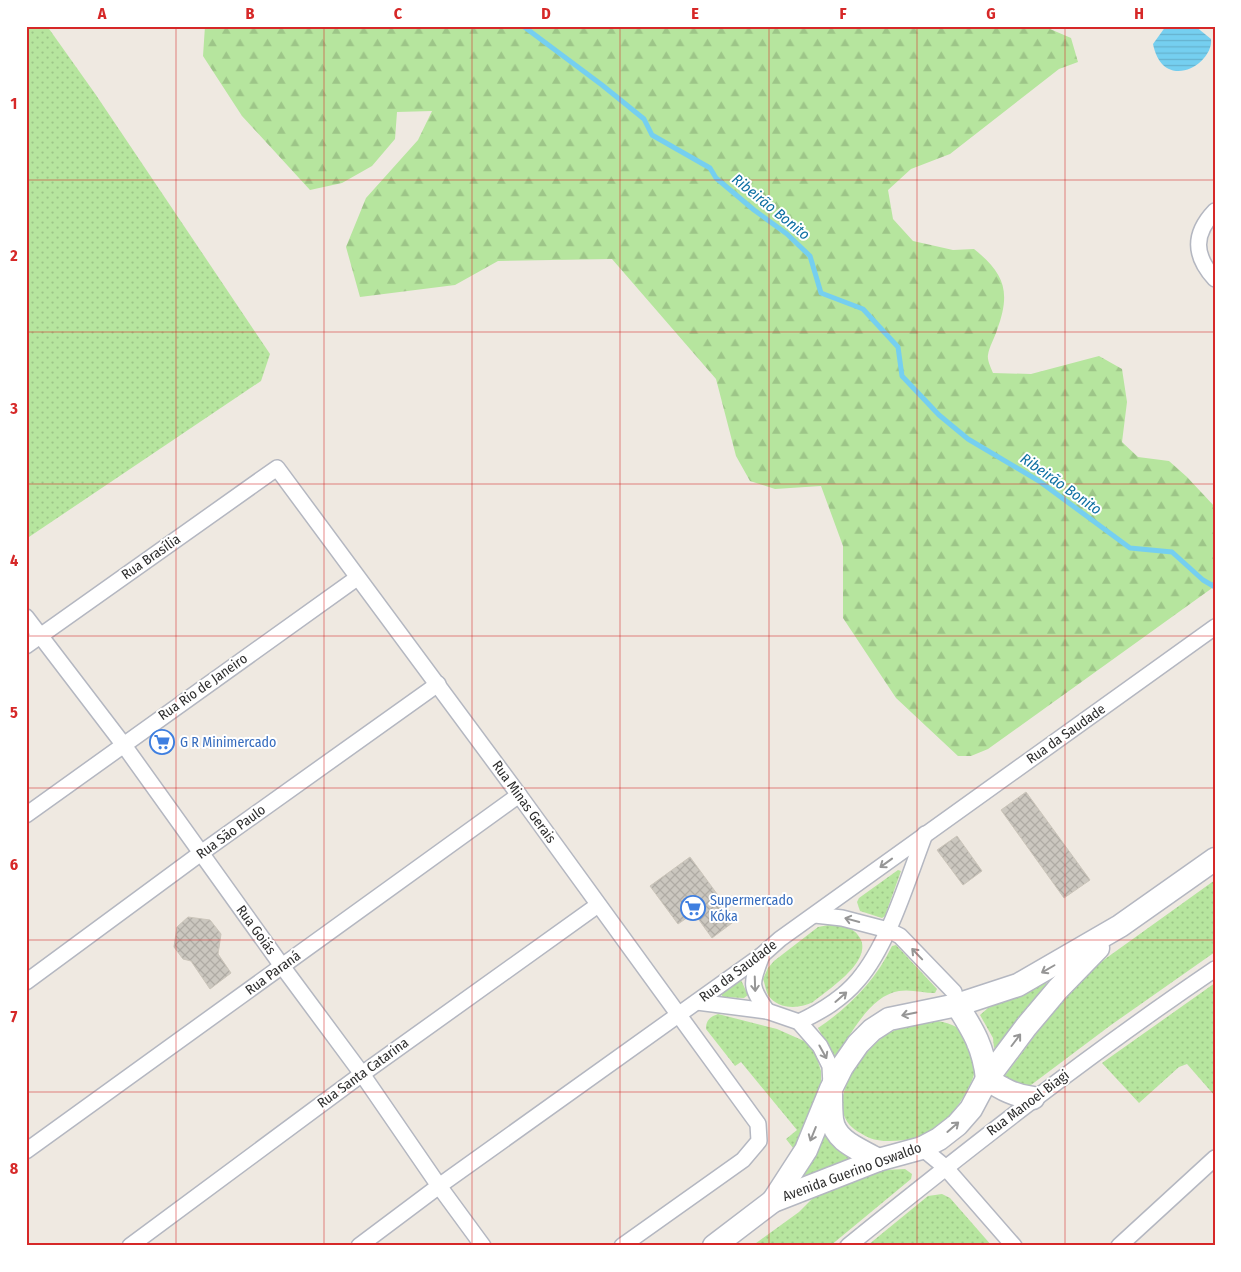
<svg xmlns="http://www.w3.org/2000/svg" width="1241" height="1272" font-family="'Fira Sans Condensed',sans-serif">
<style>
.green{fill:url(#green-dots)}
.forest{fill:url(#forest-firs)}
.water{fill:url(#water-rules)}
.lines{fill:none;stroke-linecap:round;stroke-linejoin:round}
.stream{stroke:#75cff0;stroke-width:5}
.building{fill:url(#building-cross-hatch);stroke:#cbc5ba}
.street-casing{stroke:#b4b7c1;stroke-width:18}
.secondary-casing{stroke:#b4b7c1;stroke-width:25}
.street{stroke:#fff;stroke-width:15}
.secondary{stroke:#fff;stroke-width:22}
.oneway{stroke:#969696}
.grid{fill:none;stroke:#d62828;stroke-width:1;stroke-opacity:0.55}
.labels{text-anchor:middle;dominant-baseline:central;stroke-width:4;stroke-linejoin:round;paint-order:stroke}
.street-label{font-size:14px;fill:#2e2e2e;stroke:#fff}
.shop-label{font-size:14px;fill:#366cbe;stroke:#fff;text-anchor:start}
.water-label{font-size:15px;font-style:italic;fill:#0d6fa3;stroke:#fff}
.neatline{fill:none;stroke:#d62828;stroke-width:2}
.grid-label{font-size:16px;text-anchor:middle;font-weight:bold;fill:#d62828}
</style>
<defs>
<pattern id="green-dots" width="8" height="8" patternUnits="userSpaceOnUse" patternTransform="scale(1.25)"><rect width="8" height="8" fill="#b6e59e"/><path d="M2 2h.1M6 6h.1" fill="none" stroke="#9dc588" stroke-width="1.8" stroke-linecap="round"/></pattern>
<pattern id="forest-firs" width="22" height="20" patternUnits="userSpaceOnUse" patternTransform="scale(1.25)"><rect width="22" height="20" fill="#b6e59e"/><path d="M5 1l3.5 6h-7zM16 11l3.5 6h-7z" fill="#9dc588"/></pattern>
<pattern id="water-rules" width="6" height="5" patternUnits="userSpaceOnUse" patternTransform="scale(1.25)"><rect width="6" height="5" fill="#75cff0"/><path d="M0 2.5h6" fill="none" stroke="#66b2ce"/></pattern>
<pattern id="building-cross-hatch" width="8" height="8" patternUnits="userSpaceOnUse" patternTransform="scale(1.25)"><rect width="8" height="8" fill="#cbc7bf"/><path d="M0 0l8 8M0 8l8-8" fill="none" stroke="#afaba4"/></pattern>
</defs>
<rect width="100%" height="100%" fill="#efe9e1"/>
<g class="green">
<path d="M 26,26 L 47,26 L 96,95 L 270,354 L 261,381 L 26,539 Z"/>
<path d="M 898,870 L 901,871 L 885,916 L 882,918 L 860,911 L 857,902 L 859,898 Z"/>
<path d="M 1215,880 L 1215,952 L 1111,1025 L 1031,1085 L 1016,1086 L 1004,1077 L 1068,991 L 1105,959 Z"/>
<path d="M 829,925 C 841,925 853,926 860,938 C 873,961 829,989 813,1002 C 800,1009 778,1010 768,995 C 766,991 765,984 763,979 L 768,968 L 774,961 L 818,927 Z"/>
<path d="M 896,945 L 937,989 L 935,993 C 923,993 911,989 899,991 C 869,996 851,1035 835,1058 L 818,1028 C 848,1008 876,980 892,946 Z"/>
<path d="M 740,978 L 748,995 L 744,998 L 723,997 L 720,993 Z"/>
<path d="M 1045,982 L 1048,985 L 999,1046 L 994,1048 L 993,1038 L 980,1015 L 988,1008 Z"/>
<path d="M 1215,983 L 1215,1096 L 1187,1064 L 1179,1067 L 1139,1103 L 1102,1063 Z"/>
<path d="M 718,1014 L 777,1029 L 804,1041 L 815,1052 L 821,1071 L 821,1088 L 797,1153 L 786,1139 L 797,1130 L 741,1062 L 735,1066 L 706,1029 C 706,1020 710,1017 718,1014 Z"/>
<path d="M 928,1020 C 942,1021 960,1024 967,1038 C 969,1042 970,1048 971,1053 C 972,1057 975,1063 975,1067 C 975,1077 969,1087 964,1096 C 946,1126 923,1142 887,1141 C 878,1141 870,1139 862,1134 C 819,1112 856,1059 882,1038 C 895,1028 912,1023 928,1020 Z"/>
<path d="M 825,1130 L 837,1149 L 850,1159 L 848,1162 L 806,1177 L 802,1173 Z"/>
<path d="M 905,1169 L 912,1174 L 911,1179 L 830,1246 L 752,1246 L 799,1212 L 818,1193 L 865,1171 Z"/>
<path d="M 942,1194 L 950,1198 L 992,1246 L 868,1245 L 928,1196 Z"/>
</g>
<path class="forest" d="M 205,26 L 1043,26 L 1071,38 L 1078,62 L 1059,69 L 950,154 L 911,169 L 888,190 L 893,219 L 913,241 L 953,250 L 974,249 C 1005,274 1011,292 997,330 C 995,337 989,347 988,355 C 987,360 991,368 993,373 L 1031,374 L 1099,356 L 1122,369 L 1127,402 L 1122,442 L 1138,457 L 1169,461 L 1187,477 L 1215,507 L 1215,586 L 988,749 L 971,756 L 958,756 L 896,698 L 843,618 L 843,546 L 821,486 L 775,489 L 750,481 L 736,456 L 716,379 L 612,259 L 498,261 L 455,285 L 360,297 L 346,247 L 366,198 L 418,140 L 432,111 L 397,112 L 395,139 L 372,166 L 342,183 L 310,190 L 242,116 L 203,56 Z"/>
<path class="water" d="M 1166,26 L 1195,26 L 1211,39 C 1214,64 1163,94 1153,44 Z"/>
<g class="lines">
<path class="stream" d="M 523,26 L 602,85 L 644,119 L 652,135 L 710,168 L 716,178 L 754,210 L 787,234 L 810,256 L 821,293 L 863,309 L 898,347 L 902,376 L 939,415 L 968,439 L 1039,481 L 1130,548 L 1172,552 L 1203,580 L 1215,587"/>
</g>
<g class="building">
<path d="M 1026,792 L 1090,880 L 1064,898 L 1001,810 Z"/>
<path d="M 957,836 L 982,871 L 963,885 L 937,850 Z"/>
<path d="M 690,857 L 736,920 L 712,938 L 694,913 L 678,924 L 650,886 Z"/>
<path d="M 188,917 L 210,920 L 221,934 L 218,954 L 231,973 L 210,989 L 191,961 L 183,959 L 174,947 L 177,927 Z"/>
</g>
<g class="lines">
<defs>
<g id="street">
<path d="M 1215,211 C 1193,234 1193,255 1215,279"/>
<path d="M 26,617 L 123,744 L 282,966 L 362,1074 L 439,1186 L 483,1246"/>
<path d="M 26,646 L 277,468 L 519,795 L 758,1124 L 759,1141 L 743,1160 L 622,1246"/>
<path d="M 26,815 L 357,578"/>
<path d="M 815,915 L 842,918 L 888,930 L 900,936 L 954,992 L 957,1005"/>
<path d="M 762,955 C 751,984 749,985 767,1011"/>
<path d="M 26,982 L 201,853 L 438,684"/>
<path d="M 697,1002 L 767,1011 L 799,1022 L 820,1046 L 830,1066 L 831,1086"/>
<path d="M 799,1022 C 822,1011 842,999 858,980 C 889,944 908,878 925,834"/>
<path d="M 922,1148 L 945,1167 L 1014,1246"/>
<path d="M 26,1151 L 519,795"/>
<path d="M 130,1246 L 362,1074 L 598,905"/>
<path d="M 359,1246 L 439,1186 L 762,955 L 780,939 L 1215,627"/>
<path d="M 848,1246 C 968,1149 1088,1055 1215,969"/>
<path d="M 1119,1246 L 1215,1158"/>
</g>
<g id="secondary">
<path d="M 957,1005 C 973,1030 984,1048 987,1079"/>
<path d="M 987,1079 C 1002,1089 1015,1096 1033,1098"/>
<path d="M 831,1095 C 831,1102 831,1111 832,1119 C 835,1142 860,1149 878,1160"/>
<path d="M 773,1201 L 806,1150 L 831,1089 L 842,1067 L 858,1044 L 872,1030 L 889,1019 L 957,1005 L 1018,985 L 1120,926 L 1215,859"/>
<path d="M 714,1246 L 773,1201 L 878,1160 L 922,1148 L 939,1139 L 957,1125 L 971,1109 L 987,1079 L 1026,1027 L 1058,989 L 1098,948"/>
</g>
</defs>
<use href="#street" class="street-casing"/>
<use href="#secondary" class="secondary-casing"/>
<use href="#street" class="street"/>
<use href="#secondary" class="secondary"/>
</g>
<defs><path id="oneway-shaft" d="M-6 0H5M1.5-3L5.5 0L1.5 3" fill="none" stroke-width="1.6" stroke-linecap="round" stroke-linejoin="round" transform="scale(1.25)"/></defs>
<g class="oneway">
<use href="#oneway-shaft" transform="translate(886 863) rotate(144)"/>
<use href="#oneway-shaft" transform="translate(852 920) rotate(-165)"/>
<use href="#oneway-shaft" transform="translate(917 954) rotate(-134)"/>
<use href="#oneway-shaft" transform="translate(1048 969) rotate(150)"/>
<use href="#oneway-shaft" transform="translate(755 984) rotate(88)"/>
<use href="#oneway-shaft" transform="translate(841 997) rotate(-41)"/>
<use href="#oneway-shaft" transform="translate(909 1014) rotate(168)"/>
<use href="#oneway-shaft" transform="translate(1016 1040) rotate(-53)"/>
<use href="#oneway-shaft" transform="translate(823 1052) rotate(61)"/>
<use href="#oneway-shaft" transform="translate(953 1127) rotate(-41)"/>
<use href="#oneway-shaft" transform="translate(813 1134) rotate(112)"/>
</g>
<path class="grid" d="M 176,26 L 176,1246M 324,26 L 324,1246M 472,26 L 472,1246M 620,26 L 620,1246M 769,26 L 769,1246M 917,26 L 917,1246M 1065,26 L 1065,1246M 26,180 L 1215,180M 26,332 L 1215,332M 26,484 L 1215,484M 26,636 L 1215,636M 26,788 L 1215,788M 26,940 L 1215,940M 26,1092 L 1215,1092"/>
<defs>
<symbol id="supermarket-ring" viewBox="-11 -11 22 22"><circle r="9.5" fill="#fff" stroke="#3f7fe0" stroke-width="1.5"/><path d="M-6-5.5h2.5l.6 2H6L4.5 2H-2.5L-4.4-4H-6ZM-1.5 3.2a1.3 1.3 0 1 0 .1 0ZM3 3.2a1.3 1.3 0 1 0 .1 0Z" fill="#3f7fe0"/></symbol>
</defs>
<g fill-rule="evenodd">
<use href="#supermarket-ring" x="148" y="728" width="28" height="28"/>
<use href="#supermarket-ring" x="679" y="894" width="28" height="28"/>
</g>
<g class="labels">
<g class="street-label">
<text transform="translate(151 557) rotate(-35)">Rua Brasília</text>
<text transform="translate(203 687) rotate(-35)">Rua Rio de Janeiro</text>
<text transform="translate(1066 734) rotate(-35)">Rua da Saudade</text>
<text transform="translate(524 802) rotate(54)">Rua Minas Gerais</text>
<text transform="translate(231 832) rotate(-36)">Rua São Paulo</text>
<text transform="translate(256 930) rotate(54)">Rua Goiás</text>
<text transform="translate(738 971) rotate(-37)">Rua da Saudade</text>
<text transform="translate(273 973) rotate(-36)">Rua Paraná</text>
<text transform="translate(363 1073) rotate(-36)">Rua Santa Catarina</text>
<text transform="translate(1028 1103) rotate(-37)">Rua Manoel Biagi</text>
<text transform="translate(852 1172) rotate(-20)">Avenida Guerino Oswaldo</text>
</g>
<g class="shop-label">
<text x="180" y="742">G R Minimercado</text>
<text x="710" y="900">Supermercado<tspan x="710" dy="16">Kóka</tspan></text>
</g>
<g class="water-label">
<text transform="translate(771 207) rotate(39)">Ribeirão Bonito</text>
<text transform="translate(1061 484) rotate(35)">Ribeirão Bonito</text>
</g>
</g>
<rect width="1241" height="1272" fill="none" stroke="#ffffff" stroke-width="55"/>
<rect x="28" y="28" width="1186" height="1216" class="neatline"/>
<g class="grid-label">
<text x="102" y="19">A</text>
<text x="250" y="19">B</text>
<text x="398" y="19">C</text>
<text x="546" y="19">D</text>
<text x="695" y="19">E</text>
<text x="843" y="19">F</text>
<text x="991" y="19">G</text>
<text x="1139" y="19">H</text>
<text x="14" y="109">1</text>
<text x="14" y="261">2</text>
<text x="14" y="414">3</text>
<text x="14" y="566">4</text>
<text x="14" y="718">5</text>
<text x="14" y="870">6</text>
<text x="14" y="1022">7</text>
<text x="14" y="1174">8</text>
</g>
</svg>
